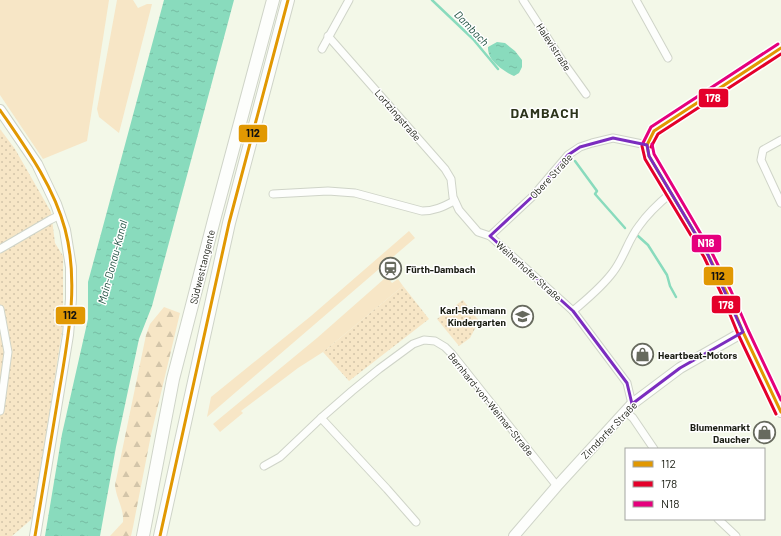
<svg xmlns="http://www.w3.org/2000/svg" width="781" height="536" font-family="Barlow,sans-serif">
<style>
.grass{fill:#f7e6c6}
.forest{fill:url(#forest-firs)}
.park{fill:url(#park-dots)}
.water{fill:url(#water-ripples)}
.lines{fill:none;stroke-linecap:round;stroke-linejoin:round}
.stream{stroke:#89dbbd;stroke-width:2.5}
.street-casing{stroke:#cfd4c8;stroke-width:9}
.secondary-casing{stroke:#cfd4c8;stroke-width:12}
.highway-casing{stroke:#cfd4c8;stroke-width:14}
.street{stroke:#fdfefc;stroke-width:7}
.secondary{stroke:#fdfefc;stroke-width:10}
.highway{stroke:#fdfefc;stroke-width:12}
.bus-1-casing{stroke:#fff;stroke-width:6}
.bus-2-casing{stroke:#fff;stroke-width:6}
.bus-3-casing{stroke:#fff;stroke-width:6}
.bus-1{stroke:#e19802;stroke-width:3}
.bus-2{stroke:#e4002b;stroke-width:3}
.bus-3{stroke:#e5007d;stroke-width:3}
.marked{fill:none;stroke:#7b2cbf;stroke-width:3;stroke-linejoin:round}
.labels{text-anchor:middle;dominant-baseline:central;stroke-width:3;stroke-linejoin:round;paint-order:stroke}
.street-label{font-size:10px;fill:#1b1e14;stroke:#fff}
.poi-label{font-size:10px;font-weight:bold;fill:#1b1e14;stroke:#fff;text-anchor:start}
.water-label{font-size:11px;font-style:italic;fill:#1d4e3e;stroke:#fff}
.district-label{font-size:14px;font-weight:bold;letter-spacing:1px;fill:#2d341c;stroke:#fff}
.line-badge{stroke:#fff;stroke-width:1.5}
.badge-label{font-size:11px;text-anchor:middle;font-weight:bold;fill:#fff}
.pale-badge-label{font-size:11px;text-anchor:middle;font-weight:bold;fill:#111}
</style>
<defs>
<pattern id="forest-firs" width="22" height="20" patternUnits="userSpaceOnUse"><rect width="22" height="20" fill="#f7e6c6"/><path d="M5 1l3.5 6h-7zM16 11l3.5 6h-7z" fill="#d3c5a9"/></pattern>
<pattern id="park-dots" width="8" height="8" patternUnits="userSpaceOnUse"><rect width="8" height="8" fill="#f7e6c6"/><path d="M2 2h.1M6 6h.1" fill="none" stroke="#d3c5a9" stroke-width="1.8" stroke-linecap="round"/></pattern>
<pattern id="water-ripples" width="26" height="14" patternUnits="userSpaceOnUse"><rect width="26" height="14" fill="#89dbbd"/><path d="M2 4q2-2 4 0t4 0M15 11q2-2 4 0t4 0" fill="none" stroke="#76bca2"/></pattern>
</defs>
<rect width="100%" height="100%" fill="#f3f8e8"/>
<g class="grass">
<path d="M 0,0 L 109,0 L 87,141 L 43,159 L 0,95 Z"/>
<path d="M 117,0 L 133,0 L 138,8 L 147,4 L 152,4 L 119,133 L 99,117 L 97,109 Z"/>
<path d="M 409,231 L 415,238 L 207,417 L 211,397 L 311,316 Z"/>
<path d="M 388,278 L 392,283 L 398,279 L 403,286 L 323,352 L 298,368 L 241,411 L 243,413 L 220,432 L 213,424 L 317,338 L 384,279 Z"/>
</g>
<path class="forest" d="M 164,307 L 180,313 L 151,435 L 133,527 L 131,536 L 110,536 L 123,522 C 124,508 116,498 115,485 L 146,335 L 150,324 Z"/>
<g class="park">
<path d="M 0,129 L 15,149 L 51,212 L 55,243 L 63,256 L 63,325 L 33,518 L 12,536 L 0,536 Z"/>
<path d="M 403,286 L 429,319 L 349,381 L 323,352 Z"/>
<path d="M 463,300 L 479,321 L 470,338 L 459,346 L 437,319 Z"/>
</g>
<g class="water">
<path d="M 164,0 L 234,0 L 152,306 L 139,339 L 116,447 L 100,536 L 45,536 L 62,434 L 88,319 L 88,282 Z"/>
<path d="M 497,42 L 505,43 L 515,51 L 522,60 L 522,67 L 519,73 L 514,76 C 506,73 491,62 489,54 C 488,51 488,49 488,47 Z"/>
</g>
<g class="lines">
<g class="stream">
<path d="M 432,0 L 473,39 L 498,69"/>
<path d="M 575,161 L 597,191 L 595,194 L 625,228"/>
<path d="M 638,236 L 648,245 L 667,275 L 670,286 L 676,297"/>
</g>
<defs>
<g id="street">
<path d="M 523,0 L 563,62 L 586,94"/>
<path d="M 636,0 L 668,58"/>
<path d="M 328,36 L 445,169 L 451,179 L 453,197 L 459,210 L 478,232 L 490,236 L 573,311 L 627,383 L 632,404"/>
<path d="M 322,49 L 349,0"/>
<path d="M 781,140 L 763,150 L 761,160 L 781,203"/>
<path d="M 273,194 L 328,191 L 355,193 L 422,211 C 434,211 443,207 454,201"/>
<path d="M 490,236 L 533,196 L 568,155 L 580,147 L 592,143 L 613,138 L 647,145"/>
<path d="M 0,249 L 50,220 L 60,215"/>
<path d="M 0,309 L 8,352 L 0,411"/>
<path d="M 573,311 C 587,299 602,287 613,272 C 624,258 628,240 639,226 C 648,213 659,203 671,193"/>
<path d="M 625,411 L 633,418 L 654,449"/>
<path d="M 321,418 L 387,489 L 416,522"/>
<path d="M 264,466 L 280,457 L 321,418 L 352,391 L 379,369 L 413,344 L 424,340 L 435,341 L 445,347 L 452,354 L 557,486"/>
<path d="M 718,519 L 736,536"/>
</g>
<g id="secondary">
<path d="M 781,48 L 654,131 L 647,145 L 649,156 L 708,255 L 727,293 L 743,332 L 781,412"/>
<path d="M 0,110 L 37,164 L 56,204 L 65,230 L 71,267 L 71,299 L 68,335 L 35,536"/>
<path d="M 514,536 L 557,486 L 632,404 L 680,368 L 743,332"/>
</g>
<g id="highway">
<path d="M 143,536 L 173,379 L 214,220 L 273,0"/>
<path d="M 160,536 L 229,223 L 288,0"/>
</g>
</defs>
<use href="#street" class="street-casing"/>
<use href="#secondary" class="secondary-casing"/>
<use href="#highway" class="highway-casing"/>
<use href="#street" class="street"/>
<use href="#secondary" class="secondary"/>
<use href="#highway" class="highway"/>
<defs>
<g id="bus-1">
<path d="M 0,110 C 26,148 53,185 65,229 C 80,285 67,343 58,398 C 50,444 43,490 35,536"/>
<path d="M 647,145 L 649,156 L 708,255 L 727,293 L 743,332 L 781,412"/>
<path d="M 647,145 L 654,131 L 781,48"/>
<path d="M 160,536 L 229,223 L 288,0"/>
</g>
<g id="bus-2">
<path d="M 642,146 L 645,159 L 704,257 L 722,295 L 738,334 L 776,414"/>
<path d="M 651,147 L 658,134 L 781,54"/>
</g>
<g id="bus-3">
<path d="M 643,143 L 651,127 L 778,44"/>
<path d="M 652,144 L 654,154 L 712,253 L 731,291 L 748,330 L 781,400"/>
</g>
</defs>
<use href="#bus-1" class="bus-1-casing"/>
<use href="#bus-2" class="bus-2-casing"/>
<use href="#bus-3" class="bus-3-casing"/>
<use href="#bus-1" class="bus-1"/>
<use href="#bus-2" class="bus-2"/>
<use href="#bus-3" class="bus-3"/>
</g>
<path class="marked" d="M 613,138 L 647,145 L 649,156 L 708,255 L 743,332 L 680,368 L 632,404 L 627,383 L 573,311 L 490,236 L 533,196 L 568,155 L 580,147 Z"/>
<defs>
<symbol id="station-ring" viewBox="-11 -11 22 22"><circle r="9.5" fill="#fff" stroke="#676a5e" stroke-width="1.5"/><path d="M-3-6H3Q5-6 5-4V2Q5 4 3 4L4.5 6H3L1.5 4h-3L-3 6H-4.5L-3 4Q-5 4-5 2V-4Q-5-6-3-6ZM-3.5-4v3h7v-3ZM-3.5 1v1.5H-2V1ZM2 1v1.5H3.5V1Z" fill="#676a5e"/></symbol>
<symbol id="school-ring" viewBox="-11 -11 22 22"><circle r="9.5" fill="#fff" stroke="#676a5e" stroke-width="1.5"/><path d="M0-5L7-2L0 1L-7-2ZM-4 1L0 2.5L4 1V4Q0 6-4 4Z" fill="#676a5e"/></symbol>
<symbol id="shop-ring" viewBox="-11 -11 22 22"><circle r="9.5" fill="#fff" stroke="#676a5e" stroke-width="1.5"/><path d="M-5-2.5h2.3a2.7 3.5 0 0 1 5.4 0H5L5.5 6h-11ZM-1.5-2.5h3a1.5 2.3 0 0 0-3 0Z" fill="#676a5e"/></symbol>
</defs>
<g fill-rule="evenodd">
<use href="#station-ring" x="378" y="256" width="25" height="25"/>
<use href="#school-ring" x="510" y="304" width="25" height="25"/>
<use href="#shop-ring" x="630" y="342" width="25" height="25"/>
<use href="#shop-ring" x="752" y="420" width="25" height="25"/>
</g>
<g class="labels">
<g class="street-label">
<text transform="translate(554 47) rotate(57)">Halevistraße</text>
<text transform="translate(398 115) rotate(49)">Lortzingstraße</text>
<text transform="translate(551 176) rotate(-47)">Obere Straße</text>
<text transform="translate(202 267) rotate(-76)">Südwesttangente</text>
<text transform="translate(529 271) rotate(42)">Weiherhofer Straße</text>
<text transform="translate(491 404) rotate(51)">Bernhard-von-Weimar-Straße</text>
<text transform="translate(609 430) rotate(-46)">Zirndorfer Straße</text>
</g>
<g class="poi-label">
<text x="406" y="269">Fürth-Dambach</text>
<text x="506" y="310" text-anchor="end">Karl-Reinmann<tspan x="506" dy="12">Kindergarten</tspan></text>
<text x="658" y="355">Heartbeat-Motors</text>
<text x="750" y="427" text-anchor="end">Blumenmarkt<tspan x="750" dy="12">Daucher</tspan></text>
</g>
<g class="water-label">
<text transform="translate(472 28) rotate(46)">Dambach</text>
<text transform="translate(112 262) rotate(-75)">Main-Donau-Kanal</text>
</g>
<g class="district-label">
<text x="545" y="112">DAMBACH</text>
</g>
</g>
<g class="line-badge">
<rect x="698" y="88" width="31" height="20" rx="4" fill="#e4002b"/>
<rect x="238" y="124" width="30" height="19" rx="4" fill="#e19802"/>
<rect x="691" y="234" width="31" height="19" rx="4" fill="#e5007d"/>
<rect x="703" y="266" width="31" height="20" rx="4" fill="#e19802"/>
<rect x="711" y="295" width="30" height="19" rx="4" fill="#e4002b"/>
<rect x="55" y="306" width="31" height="19" rx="4" fill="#e19802"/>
</g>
<g class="badge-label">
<text x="713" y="102">178</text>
<text x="706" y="247">N18</text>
<text x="726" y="309">178</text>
</g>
<g class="pale-badge-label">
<text x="253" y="137">112</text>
<text x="718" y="280">112</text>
<text x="70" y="319">112</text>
</g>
<rect x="625" y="448" width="140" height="72" fill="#ffffff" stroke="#a4a5a1"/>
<rect x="633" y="461" width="20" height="6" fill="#e19802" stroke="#a4a5a1"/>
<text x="661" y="468" font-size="12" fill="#1b1e14">112</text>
<rect x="633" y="481" width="20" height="6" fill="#e4002b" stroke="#a4a5a1"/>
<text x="661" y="488" font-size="12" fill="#1b1e14">178</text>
<rect x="633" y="501" width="20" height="6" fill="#e5007d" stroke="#a4a5a1"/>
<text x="661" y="508" font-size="12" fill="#1b1e14">N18</text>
</svg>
